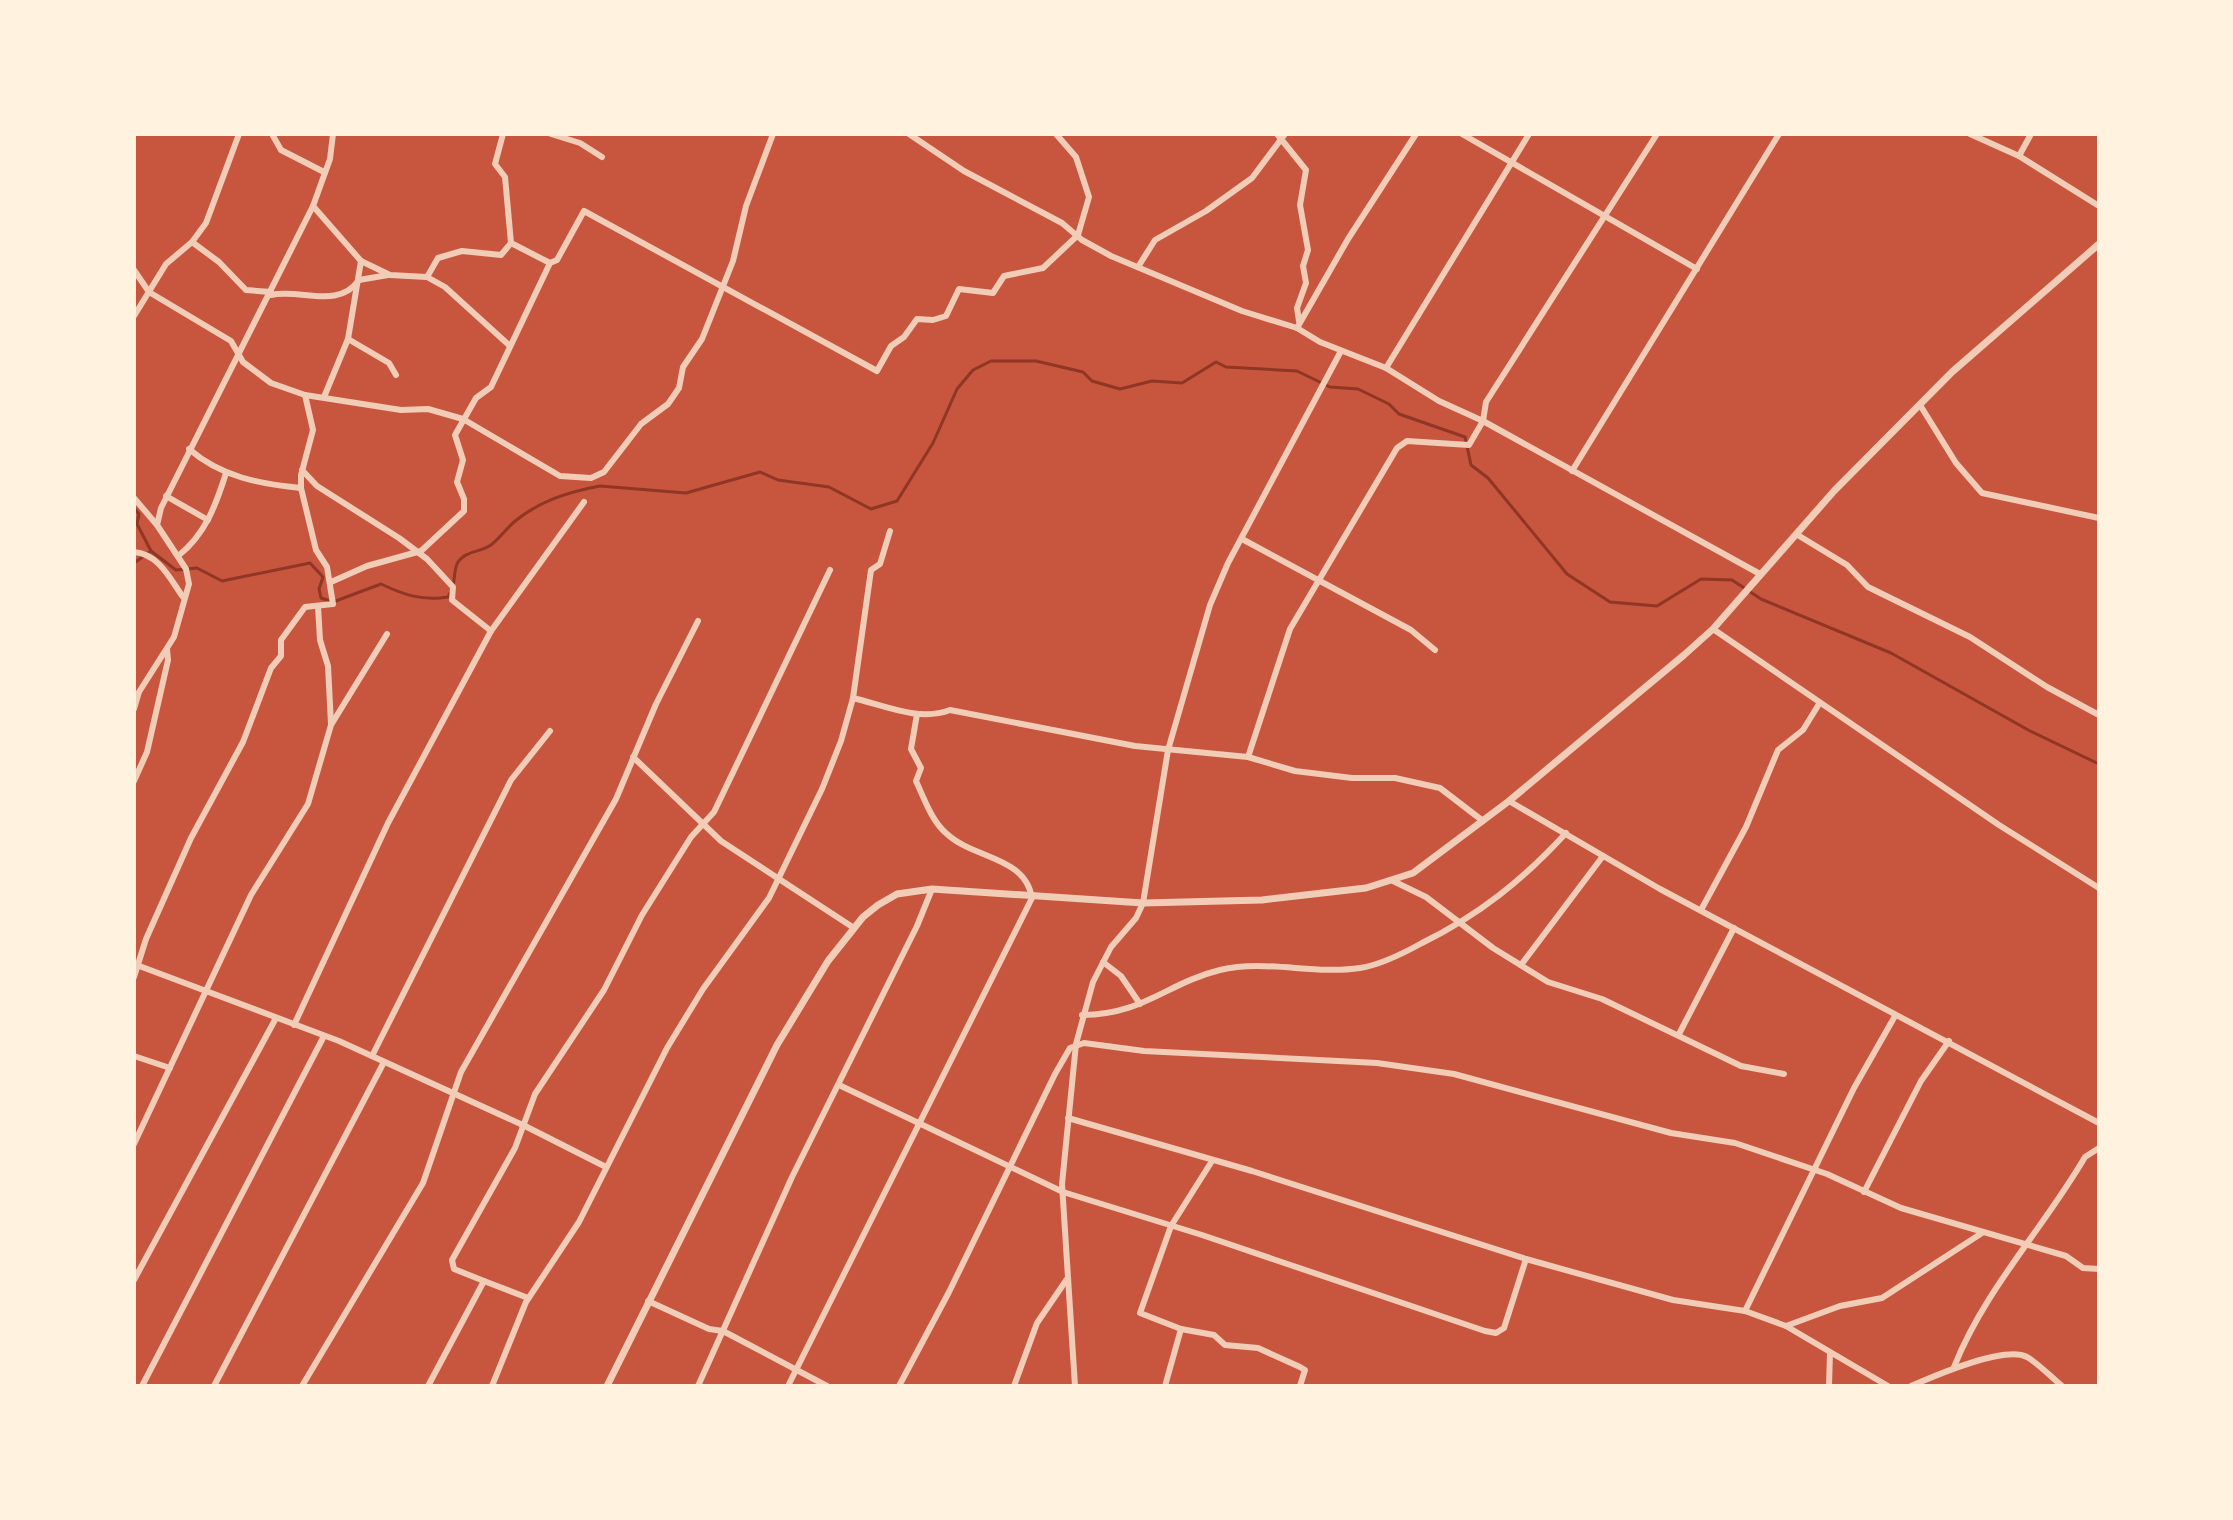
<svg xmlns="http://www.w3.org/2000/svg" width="2233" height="1520" font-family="'Roboto Condensed',sans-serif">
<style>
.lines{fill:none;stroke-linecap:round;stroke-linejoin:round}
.stream{stroke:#8f3625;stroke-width:3}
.minor{stroke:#f1ccb7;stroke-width:6}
.tertiary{stroke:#f1ccb7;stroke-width:7}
</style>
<rect width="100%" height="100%" fill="#c8553d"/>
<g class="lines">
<g class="stream">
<path d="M 134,508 L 139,514 L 137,524 L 151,551"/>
<path d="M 134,563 L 151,551 L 176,570 L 197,568 L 222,581 L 310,563 L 323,577 L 319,589 L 321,598 L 333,602 L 381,584 C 404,595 422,601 448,597 L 450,593"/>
<path d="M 453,586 C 455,578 454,568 458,562 C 465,551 481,552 491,545 C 500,538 506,529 514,522 C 539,501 568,492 600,486 L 686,493 L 760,472 L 778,480 L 829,487 L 871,509 L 897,501 L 933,443 L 957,389 L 973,370 L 991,361 L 1036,361 L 1083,372 L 1092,381 L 1120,389 L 1152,381 L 1182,383 L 1216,362 L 1226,367 L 1297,371 L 1330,387 L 1358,389 L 1389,404 L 1399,414 L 1465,437 L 1471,465 L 1488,478 L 1567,574 L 1610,602 L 1657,606 L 1701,579 L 1732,580 L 1761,599 L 1891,653 L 2030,731 L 2099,764"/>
</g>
<g class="minor">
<path d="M 272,134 L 281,150 L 324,172"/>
<path d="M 503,134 L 495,164 L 505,177 L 511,243 L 550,263"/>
<path d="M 551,134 L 580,143 L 602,157"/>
<path d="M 909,134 L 964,171 L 1062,223 L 1082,240 L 1111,256 L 1242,311 L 1297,328 L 1320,342 L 1386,368 L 1439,401 L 1483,421 L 1760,574"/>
<path d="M 1277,134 L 1306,170 L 1300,205 L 1308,250 L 1303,266 L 1306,283 L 1297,308 L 1299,321"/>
<path d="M 1462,134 L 1697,269"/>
<path d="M 1970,134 L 2019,156 L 2099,206"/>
<path d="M 2019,156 L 2031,134"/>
<path d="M 313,206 L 361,261 L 390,275 L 427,277 L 445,287 L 510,346"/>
<path d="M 192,242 L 219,262 L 246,290 L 271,292"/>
<path d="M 1138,267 L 1155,240 L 1206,211 L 1252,178 L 1285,134"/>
<path d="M 134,270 L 149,292 L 231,341 L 243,362 L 271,383 L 305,395 L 401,410 L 428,409 L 463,419 L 560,476 L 591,478 L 604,472 L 641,424 L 668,404 L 679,388 L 683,367 L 702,339 L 733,261 L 746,206 L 773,134"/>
<path d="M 427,277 L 438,258 L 462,251 L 501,255 L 511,243"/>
<path d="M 271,295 C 300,288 338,310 359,280 L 388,275"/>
<path d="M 134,316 L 166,264 L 192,242 L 206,223 L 239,134"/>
<path d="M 1297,328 L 1348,239 L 1416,134"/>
<path d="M 348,339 L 389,363 L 396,375"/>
<path d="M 1386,368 L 1529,134"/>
<path d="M 324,397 L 348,339 L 361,261"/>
<path d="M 1920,405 L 1956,463 L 1982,493 L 2099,518"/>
<path d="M 189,449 C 221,477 260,484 301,488"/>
<path d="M 302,470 L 317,486 L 399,538 L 427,559 L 453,587 L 452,600 L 491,631"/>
<path d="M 1572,471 L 1779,134"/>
<path d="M 166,496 L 208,520"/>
<path d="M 134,498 L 157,525"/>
<path d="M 1796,534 L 1847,565 L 1868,587 L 1970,637 L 2047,687 L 2099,715"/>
<path d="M 1242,539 L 1411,630 L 1435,650"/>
<path d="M 134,552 C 159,554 170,579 183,597"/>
<path d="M 178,556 C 205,535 216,505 226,473"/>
<path d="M 331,582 L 367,566 L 421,551 L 464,511 L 464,499 L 457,482 L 463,460 L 455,435 L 476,398 L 491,387 L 550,263 L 557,260 L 584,211 L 877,371 L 891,346 L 904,337 L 917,319 L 933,320 L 946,316 L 959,289 L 993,293 L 1004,276 L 1043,268 L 1078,235 L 1089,197 L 1076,157 L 1056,134"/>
<path d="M 318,606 L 320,640 L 328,666 L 331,724"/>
<path d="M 1713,629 L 1999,825 L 2099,888"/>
<path d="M 853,698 C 883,705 919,722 950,710 L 1135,746 L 1248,757 L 1295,771 L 1352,778 L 1395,778 L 1440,788 L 1483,821"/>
<path d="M 134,709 L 139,692 L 174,637 L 189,584 L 186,569 L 157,525 L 161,508 L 313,206 L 330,159 L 333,134"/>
<path d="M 633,757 L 721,841 L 854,928"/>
<path d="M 1248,757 L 1290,629 L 1397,448 L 1407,441 L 1469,445 L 1483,421 L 1486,402 L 1657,134"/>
<path d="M 134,781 L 147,752 L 168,660 L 167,649"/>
<path d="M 1509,801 L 1660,889 L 2099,1123"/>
<path d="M 1393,881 L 1426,897 L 1493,948 L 1548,982 L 1602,999 L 1741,1066 L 1784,1074"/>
<path d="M 1701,910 L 1746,827 L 1778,750 L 1803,730 L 1819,704"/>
<path d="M 1103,962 L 1121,976 L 1140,1004"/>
<path d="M 134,964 L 339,1041 L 525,1126 L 604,1166"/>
<path d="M 1521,965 L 1603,856"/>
<path d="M 134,977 L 146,939 L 191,838 L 243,742 L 271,668 L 281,656 L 281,640 L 305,607 L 333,604 L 327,567 L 316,550 L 301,488 L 301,475 L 313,430 L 305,395"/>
<path d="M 1082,1015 C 1143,1015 1167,983 1220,970 C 1265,959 1314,975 1360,968 C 1380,965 1404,953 1422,943 C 1479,915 1523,880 1566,833"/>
<path d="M 294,1025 L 388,823 L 491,631 L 584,502"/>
<path d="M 1679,1034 L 1734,928"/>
<path d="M 134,1056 L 170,1068"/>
<path d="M 372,1056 L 511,780 L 550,731"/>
<path d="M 839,1085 L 1063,1192 L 1202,1235 L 1485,1331 L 1496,1333 L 1504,1328 L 1526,1259"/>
<path d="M 1068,1118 L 1252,1171 L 1526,1259 L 1673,1300 L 1745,1311 L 1786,1326 L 1888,1386"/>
<path d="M 134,1144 L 251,895 L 308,804 L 331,725 L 387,634"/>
<path d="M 1212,1161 L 1171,1226 L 1140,1313 L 1181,1329 L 1214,1335 L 1225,1345 L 1258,1348 L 1300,1367 L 1305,1370 L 1300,1386"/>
<path d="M 1864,1192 L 1921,1081 L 1949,1041"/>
<path d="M 134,1280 L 276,1018"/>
<path d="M 484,1281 L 454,1269 L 452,1260 L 515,1148 L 535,1094 L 604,990 L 642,915 L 691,837 L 714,812 L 830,570"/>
<path d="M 648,1301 L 709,1329 L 723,1331 L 827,1386"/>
<path d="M 1745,1311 L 1854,1088 L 1895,1016"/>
<path d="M 1786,1326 L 1840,1306 L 1882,1298 L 1982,1233"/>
<path d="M 1954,1367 C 1985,1289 2043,1229 2085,1157 L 2099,1148"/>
<path d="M 142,1386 L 324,1036"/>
<path d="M 214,1386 L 384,1062"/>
<path d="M 302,1386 L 423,1183 L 461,1072 L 616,799 L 656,704 L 698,621"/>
<path d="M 428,1386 L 484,1281 L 528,1298"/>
<path d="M 492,1386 L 526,1302 L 579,1222 L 667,1048 L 703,989 L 769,898 L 822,789 L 841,741 L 853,698 L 871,570 L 880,564 L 890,531"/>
<path d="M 698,1386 L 792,1177 L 917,926 L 932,889"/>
<path d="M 788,1386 L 1032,898 C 1025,856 974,859 947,834 C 932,822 924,798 916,781 L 921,768 L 911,749 L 917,714"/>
<path d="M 899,1386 L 949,1292 L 1055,1074 L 1070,1048 L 1084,1043 L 1144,1051 L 1377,1063 L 1454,1074 L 1671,1133 L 1735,1143 L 1827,1174 L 1901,1208 L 2066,1256 L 2083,1268 L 2099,1269"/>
<path d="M 1014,1386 L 1037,1323 L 1067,1279"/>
<path d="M 1075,1386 L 1062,1184 L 1076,1044 L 1093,982 L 1111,947 L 1136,918 L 1143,903 L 1168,750 L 1210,605 L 1228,563 L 1341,351"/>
<path d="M 1165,1386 L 1181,1329"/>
<path d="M 1829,1386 L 1830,1353"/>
<path d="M 1911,1386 C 1934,1376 2005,1345 2027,1357 C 2039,1364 2051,1377 2062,1386"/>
</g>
<path class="tertiary" d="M 607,1386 L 777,1045 L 828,961 L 863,917 L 878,905 L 897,894 L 932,889 L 1143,903 L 1262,900 L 1366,888 L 1413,873 L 1509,801 L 1684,655 L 1713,629 L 1834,491 L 1952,372 L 2099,244"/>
</g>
<rect width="2233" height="1520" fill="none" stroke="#fff3e0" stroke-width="272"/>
</svg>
